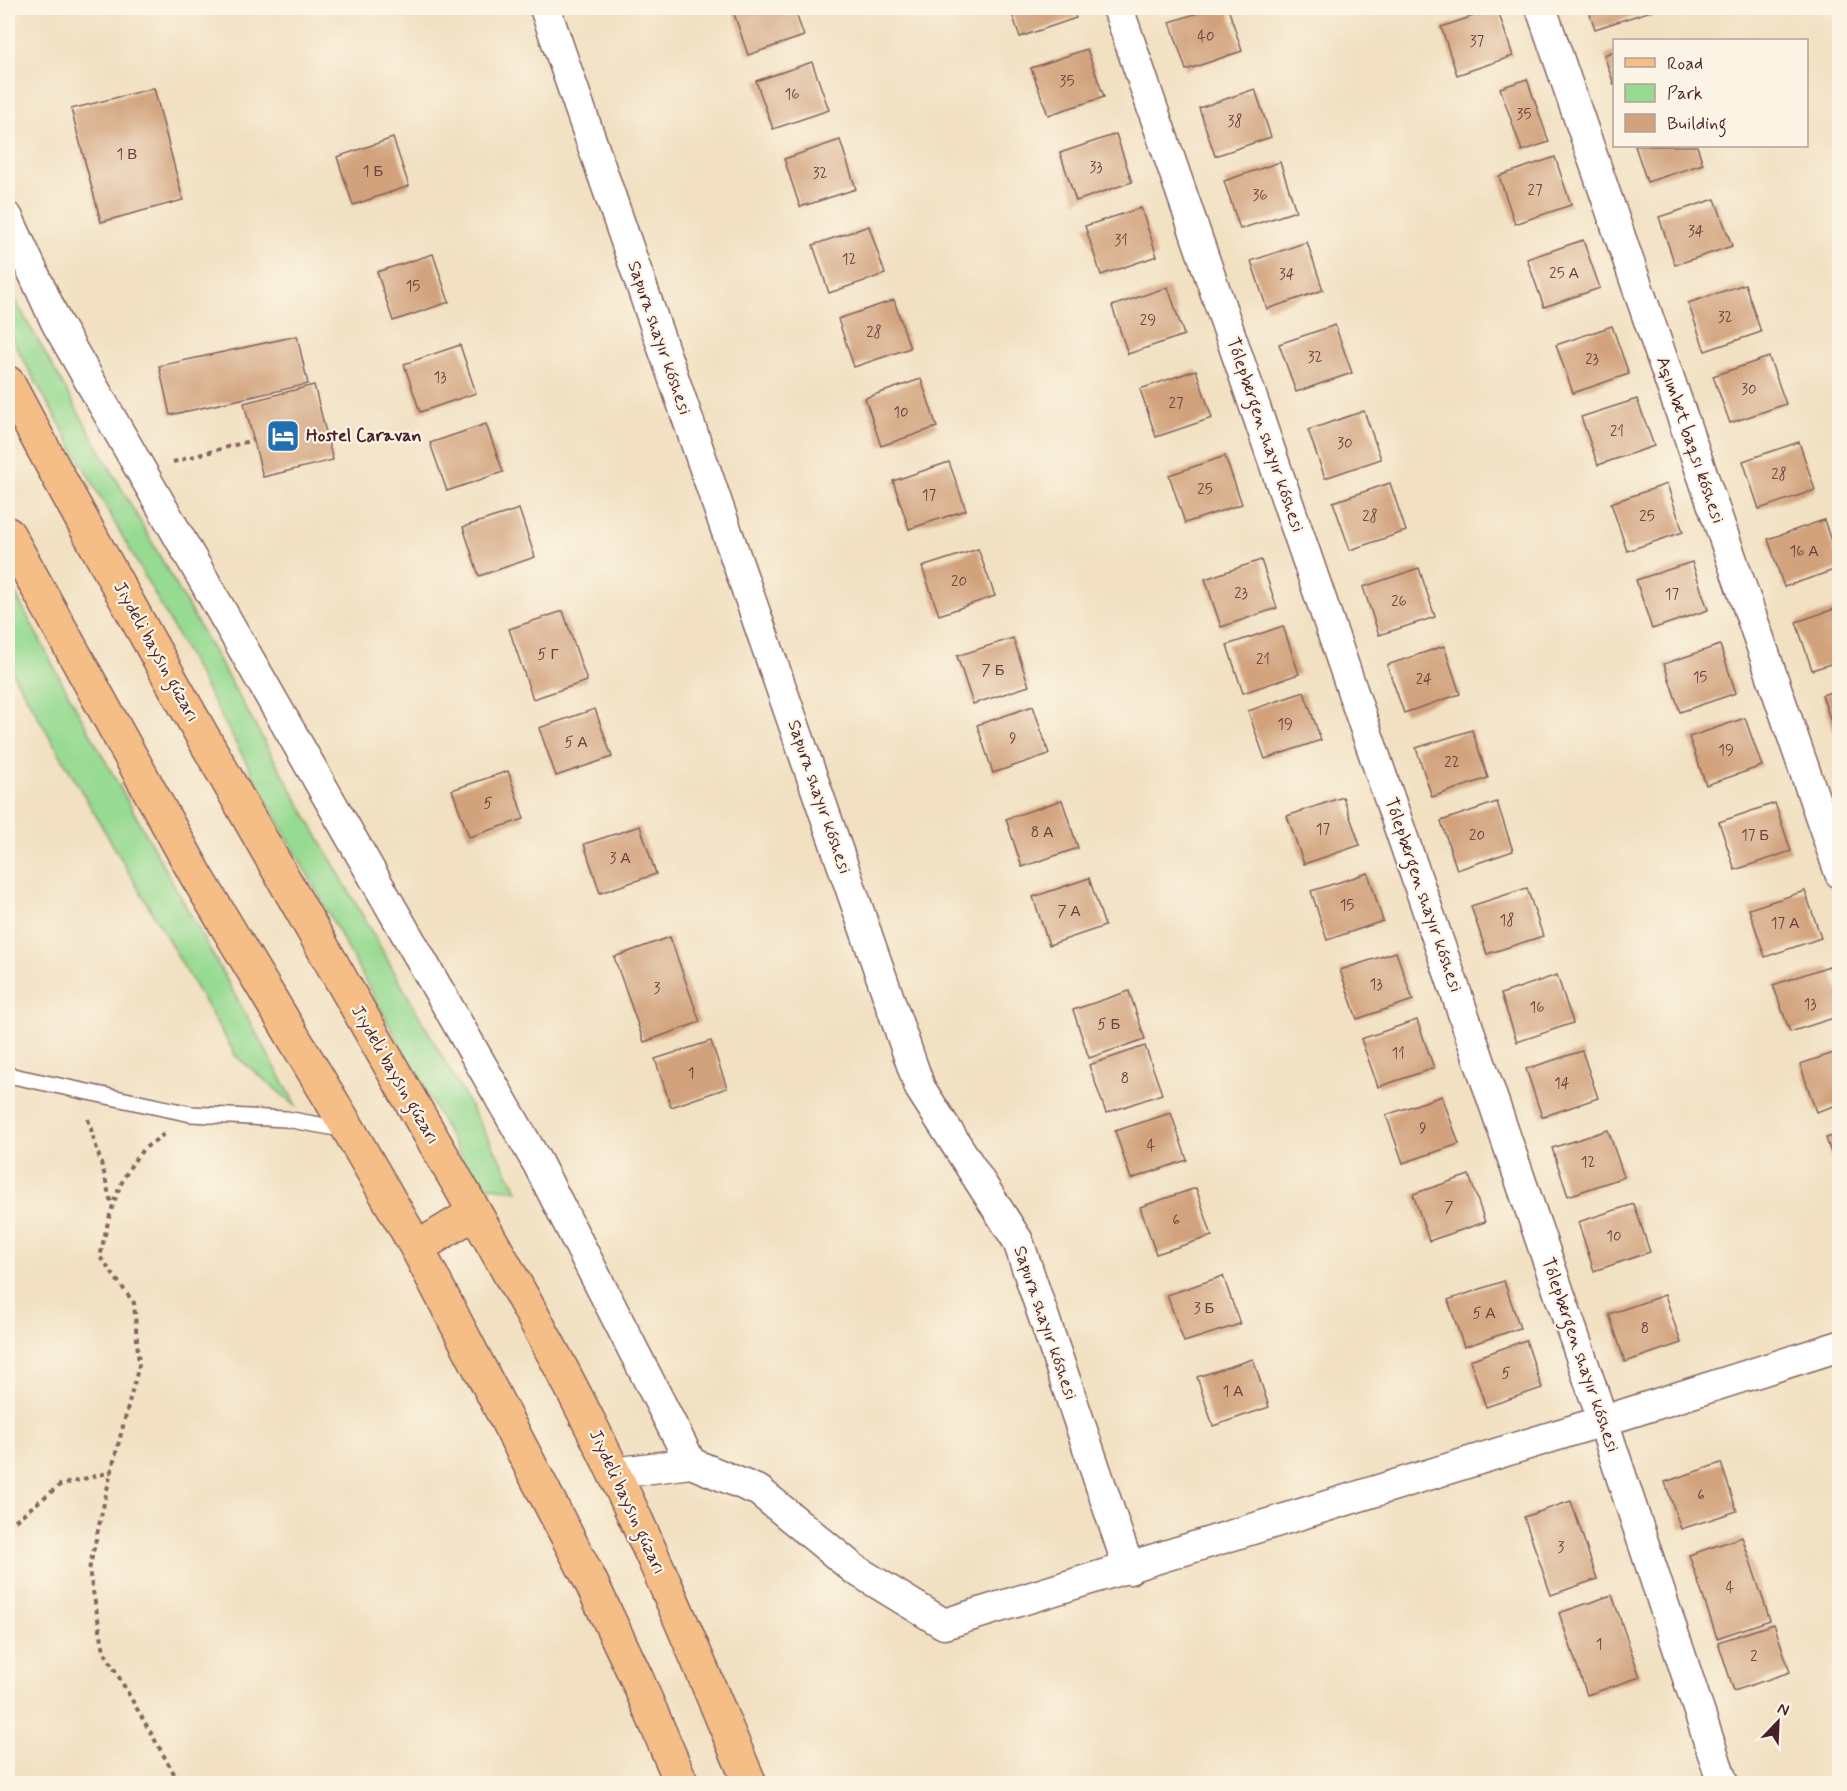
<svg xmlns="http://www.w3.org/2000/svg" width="1847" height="1791" viewBox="0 0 1847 1791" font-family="Mynerve,sans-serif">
  <rect width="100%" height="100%" fill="#fcf5e5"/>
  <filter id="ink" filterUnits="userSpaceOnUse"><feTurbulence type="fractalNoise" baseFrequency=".0167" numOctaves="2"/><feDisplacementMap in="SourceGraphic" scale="12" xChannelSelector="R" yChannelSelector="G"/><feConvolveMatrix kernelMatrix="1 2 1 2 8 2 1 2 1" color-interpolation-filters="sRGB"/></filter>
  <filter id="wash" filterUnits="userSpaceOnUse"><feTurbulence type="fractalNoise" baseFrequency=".008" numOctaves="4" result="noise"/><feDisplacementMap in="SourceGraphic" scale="24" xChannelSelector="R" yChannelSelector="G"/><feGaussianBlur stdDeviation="1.35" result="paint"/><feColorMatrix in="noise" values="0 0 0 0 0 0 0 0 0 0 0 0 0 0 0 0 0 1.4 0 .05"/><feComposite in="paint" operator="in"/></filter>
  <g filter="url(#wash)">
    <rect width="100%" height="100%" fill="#f1e0c1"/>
    <g fill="#97da92" stroke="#707c5e" stroke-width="1.5">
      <path d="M8,281L19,307L518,1191L476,1184L153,591L8,332Z"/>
      <path d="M8,580L70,697L297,1107L236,1056L8,665Z"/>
    </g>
    <g id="blocks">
      <g fill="#d1a27b">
        <path d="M732,8H794L804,36L748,55Z"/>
        <path d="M1010,8H1072L1076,18L1020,37Z"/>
        <path d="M1213,8H1228L1242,51L1186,70L1170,22Z"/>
        <path d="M1497,8L1513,56L1457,75L1441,27Z"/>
        <path d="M1588,8H1650L1651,11L1595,29Z"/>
        <path d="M1087,49L1104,97L1048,115L1031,68Z"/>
        <path d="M1614,51V85L1604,55Z"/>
        <path d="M812,62L829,110L773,129L756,81Z"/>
        <path d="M1527,79L1549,142L1522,151L1500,88Z"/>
        <path d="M154,88L183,200L101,222L71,109Z"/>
        <path d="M1255,89L1271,137L1215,156L1199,108Z"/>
        <path d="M1116,134L1132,182L1076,201L1060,153Z"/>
        <path d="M393,138L409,186L353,205L337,157Z"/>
        <path d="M840,140L856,189L800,207L784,159Z"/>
        <path d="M1635,146H1697L1703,164L1647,182Z"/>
        <path d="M1555,157L1571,205L1515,224L1499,176Z"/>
        <path d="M1280,162L1296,211L1240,229L1224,181Z"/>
        <path d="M1715,199L1732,246L1675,265L1659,217Z"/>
        <path d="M1141,208L1157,256L1101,275L1085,226Z"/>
        <path d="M869,226L885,274L829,293L813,245Z"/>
        <path d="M1583,240L1600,288L1544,307L1527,259Z"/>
        <path d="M1307,242L1323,290L1267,309L1251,261Z"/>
        <path d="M433,254L449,302L393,321L377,272Z"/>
        <path d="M1745,284L1761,332L1705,351L1688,303Z"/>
        <path d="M1168,287L1184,335L1128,354L1112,306Z"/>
        <path d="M894,300L910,348L854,367L838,319Z"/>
        <path d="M1335,325L1352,373L1296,392L1279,344Z"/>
        <path d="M1612,326L1629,374L1573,393L1556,345Z"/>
        <path d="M297,336L308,384L170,415L159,366Z"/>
        <path d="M460,345L476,393L420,412L404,364Z"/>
        <path d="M1769,357L1786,404L1730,423L1713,376Z"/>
        <path d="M1196,370L1212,418L1156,437L1140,389Z"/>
        <path d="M921,379L937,427L881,446L865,398Z"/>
        <path d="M314,385L333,460L263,477L244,403Z"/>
        <path d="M1637,399L1654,446L1598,465L1581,417Z"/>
        <path d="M1364,411L1381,459L1325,478L1308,430Z"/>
        <path d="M486,424L503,472L447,491L430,443Z"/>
        <path d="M1799,442L1815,490L1759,509L1743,461Z"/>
        <path d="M1225,456L1242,504L1185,523L1169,475Z"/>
        <path d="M949,462L966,510L909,529L893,481Z"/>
        <path d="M1390,483L1406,531L1350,550L1333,502Z"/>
        <path d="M1667,484L1683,532L1627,551L1611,503Z"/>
        <path d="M519,509L535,557L479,576L463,527Z"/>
        <path d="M1824,520L1840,568L1784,587L1768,539Z"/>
        <path d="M978,549L995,596L939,615L922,567Z"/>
        <path d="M1261,560L1277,608L1221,627L1205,579Z"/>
        <path d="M1692,562L1708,610L1652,629L1636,580Z"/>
        <path d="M1419,568L1435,617L1379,635L1363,587Z"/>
        <path d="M1840,607V661L1812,670L1796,622Z"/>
        <path d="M563,611L587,681L533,699L509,629Z"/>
        <path d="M1283,626L1299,674L1243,693L1227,645Z"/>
        <path d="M1013,638L1029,686L973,704L957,656Z"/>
        <path d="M1720,645L1736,693L1680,712L1664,664Z"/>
        <path d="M1444,646L1460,694L1404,713L1387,665Z"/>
        <path d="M1840,689V743H1838L1822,695Z"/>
        <path d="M1304,692L1321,740L1265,759L1248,711Z"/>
        <path d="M1033,706L1049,754L993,773L977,725Z"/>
        <path d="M595,709L612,757L556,776L539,728Z"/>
        <path d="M1745,718L1762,766L1706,785L1689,737Z"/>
        <path d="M1472,730L1488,778L1432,797L1416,748Z"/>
        <path d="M508,771L524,819L469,837L452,790Z"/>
        <path d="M1343,797L1360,845L1304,864L1287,816Z"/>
        <path d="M1062,800L1078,848L1022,867L1006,819Z"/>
        <path d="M1497,802L1513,851L1457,870L1441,821Z"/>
        <path d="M1775,803L1791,851L1735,870L1719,822Z"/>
        <path d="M640,826L656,874L600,893L584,844Z"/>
        <path d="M1368,873L1383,921L1327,940L1311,891Z"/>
        <path d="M1089,878L1105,926L1049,945L1033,897Z"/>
        <path d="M1527,888L1543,936L1487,954L1471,906Z"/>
        <path d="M1805,891L1821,938L1765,957L1749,909Z"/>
        <path d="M670,937L700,1022L644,1042L614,957Z"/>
        <path d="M1396,952L1413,1000L1357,1019L1340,970Z"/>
        <path d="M1829,966L1840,995V1016L1790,1032L1773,985Z"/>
        <path d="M1557,975L1573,1023L1517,1042L1501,994Z"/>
        <path d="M1129,991L1145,1039L1089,1058L1073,1010Z"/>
        <path d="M1417,1020L1434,1068L1378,1087L1361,1039Z"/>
        <path d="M711,1041L727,1088L671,1107L655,1059Z"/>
        <path d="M1145,1046L1162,1094L1106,1113L1089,1065Z"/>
        <path d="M1582,1051L1598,1098L1542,1117L1526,1069Z"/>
        <path d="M1840,1051V1104L1816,1112L1800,1064Z"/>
        <path d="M1442,1096L1459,1144L1403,1163L1386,1115Z"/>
        <path d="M1171,1113L1187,1160L1131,1179L1115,1131Z"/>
        <path d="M1608,1130L1624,1177L1568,1196L1552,1148Z"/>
        <path d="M1840,1134V1177H1839L1826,1138Z"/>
        <path d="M1469,1175L1485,1222L1429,1241L1413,1194Z"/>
        <path d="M1196,1188L1212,1236L1156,1254L1140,1207Z"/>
        <path d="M1634,1204L1650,1252L1594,1271L1578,1222Z"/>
        <path d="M1223,1276L1240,1324L1184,1342L1167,1295Z"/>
        <path d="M1504,1281L1520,1328L1464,1347L1448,1300Z"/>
        <path d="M1665,1295L1681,1343L1625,1362L1609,1314Z"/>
        <path d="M1526,1340L1542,1388L1486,1407L1470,1360Z"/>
        <path d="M1253,1359L1269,1407L1213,1426L1197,1377Z"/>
        <path d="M1721,1463L1737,1511L1681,1529L1665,1482Z"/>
        <path d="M1571,1501L1597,1579L1551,1595L1524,1517Z"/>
        <path d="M1742,1537L1770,1620L1717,1638L1689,1555Z"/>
        <path d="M1612,1595L1640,1677L1587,1695L1559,1613Z"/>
        <path d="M1774,1624L1790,1672L1734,1691L1718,1642Z"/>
      </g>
    </g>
  </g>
  <g filter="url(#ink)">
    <use href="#blocks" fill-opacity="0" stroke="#846360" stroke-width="1.5"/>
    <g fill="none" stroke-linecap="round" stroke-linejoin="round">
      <defs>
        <path id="service" d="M8,1075L191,1114L286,1119L347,1130"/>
        <g id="minor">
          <path d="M545,8L920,1088L1018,1241L1129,1569"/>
          <path d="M1118,8L1603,1421L1723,1784"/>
          <path d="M1541,8L1840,873"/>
          <path d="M8,218L56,322L538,1164L691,1463"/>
          <path d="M613,1473L691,1463L759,1491L854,1569L944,1624L1603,1421L1840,1346"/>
        </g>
        <g id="primary">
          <path d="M8,383C124,601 247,815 370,1030C446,1164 526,1296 595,1434C652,1548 700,1666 750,1784"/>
          <path d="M8,534L196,875L349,1130L417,1248L590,1580L636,1677L682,1784"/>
          <path d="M417,1248L474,1213"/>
        </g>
      </defs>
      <use href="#service" stroke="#846360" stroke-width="18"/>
      <use href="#minor" stroke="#846360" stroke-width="33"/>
      <use href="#primary" stroke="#846360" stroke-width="36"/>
      <g stroke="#846360" stroke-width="4" stroke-dasharray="4.5 4.5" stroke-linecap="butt">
        <path d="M173,462L253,440"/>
        <path d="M88,1119L104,1173L111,1204"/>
        <path d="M164,1134C157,1140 147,1145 141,1152C116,1182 108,1220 100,1257L134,1303L139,1365L111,1472L89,1570L104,1651L180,1784"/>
        <path d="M8,1526L60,1485L111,1472"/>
      </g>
      <use href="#service" stroke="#fff" stroke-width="15"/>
      <use href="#minor" stroke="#fff" stroke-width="30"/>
      <use href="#primary" stroke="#f6be87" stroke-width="33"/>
    </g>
  </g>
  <defs>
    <symbol id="hotel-square" viewBox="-11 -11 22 22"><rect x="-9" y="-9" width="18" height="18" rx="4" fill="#1f6fb2" stroke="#fcf5e5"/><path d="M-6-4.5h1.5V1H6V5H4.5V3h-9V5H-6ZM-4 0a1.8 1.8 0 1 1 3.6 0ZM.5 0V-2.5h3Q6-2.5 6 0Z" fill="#fff"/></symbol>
  </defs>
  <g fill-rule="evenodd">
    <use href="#hotel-square" x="264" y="417" width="38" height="38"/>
  </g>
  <g text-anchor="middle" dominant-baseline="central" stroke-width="4.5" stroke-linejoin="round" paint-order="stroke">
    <g font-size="15" fill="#6c403f">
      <text x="1206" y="37">40</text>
      <text x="1477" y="42">37</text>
      <text x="1067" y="82">35</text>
      <text x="792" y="95">16</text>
      <text x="1524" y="115">35</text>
      <text x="1235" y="122">38</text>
      <text x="127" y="155">1 В</text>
      <text x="1096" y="168">33</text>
      <text x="373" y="172">1 Б</text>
      <text x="820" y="174">32</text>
      <text x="1535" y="191">27</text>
      <text x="1260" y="196">36</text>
      <text x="1696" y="232">34</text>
      <text x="1121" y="241">31</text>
      <text x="849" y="260">12</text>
      <text x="1564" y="274">25 А</text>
      <text x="1287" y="275">34</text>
      <text x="413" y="287">15</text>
      <text x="1725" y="318">32</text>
      <text x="1148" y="321">29</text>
      <text x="874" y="333">28</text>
      <text x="1315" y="358">32</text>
      <text x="1592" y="360">23</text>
      <text x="440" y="378">13</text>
      <text x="1749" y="390">30</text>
      <text x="1176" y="404">27</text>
      <text x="901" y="413">10</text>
      <text x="1617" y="432">21</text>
      <text x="1345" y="444">30</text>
      <text x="1779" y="475">28</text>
      <text x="1205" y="490">25</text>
      <text x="929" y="496">17</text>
      <text x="1370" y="517">28</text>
      <text x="1647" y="517">25</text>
      <text x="1804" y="552">16 А</text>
      <text x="959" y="582">20</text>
      <text x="1241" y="594">23</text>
      <text x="1672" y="595">17</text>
      <text x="1399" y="602">26</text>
      <text x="548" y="655">5 Г</text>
      <text x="1263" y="660">21</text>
      <text x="993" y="671">7 Б</text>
      <text x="1700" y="678">15</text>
      <text x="1424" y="680">24</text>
      <text x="1285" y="725">19</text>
      <text x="1013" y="739">9</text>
      <text x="576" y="743">5 А</text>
      <text x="1726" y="751">19</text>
      <text x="1452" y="763">22</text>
      <text x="488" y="804">5</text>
      <text x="1323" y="830">17</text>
      <text x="1042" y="833">8 А</text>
      <text x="1477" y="836">20</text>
      <text x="1755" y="836">17 Б</text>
      <text x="620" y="859">3 А</text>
      <text x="1347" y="906">15</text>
      <text x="1069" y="912">7 А</text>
      <text x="1507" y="921">18</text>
      <text x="1785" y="924">17 А</text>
      <text x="1376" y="985">13</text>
      <text x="657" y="989">3</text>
      <text x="1810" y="1005">13</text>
      <text x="1537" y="1008">16</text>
      <text x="1109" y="1025">5 Б</text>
      <text x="1398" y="1054">11</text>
      <text x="691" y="1074">1</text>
      <text x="1125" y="1079">8</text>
      <text x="1562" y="1084">14</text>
      <text x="1423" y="1129">9</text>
      <text x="1151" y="1146">4</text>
      <text x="1588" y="1163">12</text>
      <text x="1449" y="1208">7</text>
      <text x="1176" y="1221">6</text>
      <text x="1614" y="1237">10</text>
      <text x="1204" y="1309">3 Б</text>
      <text x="1484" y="1314">5 А</text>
      <text x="1645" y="1329">8</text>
      <text x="1506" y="1374">5</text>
      <text x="1233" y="1392">1 А</text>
      <text x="1701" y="1496">6</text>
      <text x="1561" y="1548">3</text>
      <text x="1730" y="1588">4</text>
      <text x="1599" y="1645">1</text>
      <text x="1754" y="1657">2</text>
    </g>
    <g font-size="18" fill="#4a1f2b" stroke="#fcf5e5">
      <text transform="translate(659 338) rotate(71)">Sapura shayır kóshesi</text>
      <text transform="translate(1265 435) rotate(71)">Tólepbergen shayır kóshesi</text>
      <text transform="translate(1690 440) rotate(71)">Aqımbet baqsı kóshesi</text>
      <text transform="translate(156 652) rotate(61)">Jiydeli baysın gúzarı</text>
      <text transform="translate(819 797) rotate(71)">Sapura shayır kóshesi</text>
      <text transform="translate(1423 895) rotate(71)">Tólepbergen shayır kóshesi</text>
      <text transform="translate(395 1075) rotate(60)">Jiydeli baysın gúzarı</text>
      <text transform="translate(1045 1323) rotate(71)">Sapura shayır kóshesi</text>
      <text transform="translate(1580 1355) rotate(71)">Tólepbergen shayır kóshesi</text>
      <text transform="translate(627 1502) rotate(65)">Jiydeli baysın gúzarı</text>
    </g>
    <g font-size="18" font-weight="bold" fill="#4a1f2b" stroke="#fcf5e5" text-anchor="start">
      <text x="306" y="436">Hostel Caravan</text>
    </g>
  </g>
  <rect width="1847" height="1791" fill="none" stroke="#fcf5e5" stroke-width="30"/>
  <rect x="1613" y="39" width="195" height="108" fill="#fcf5e5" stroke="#b59f9b" stroke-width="1.5"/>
  <rect x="1625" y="58" width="30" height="9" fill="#f6be87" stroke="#b59f9b" stroke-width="1.5"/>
  <text x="1667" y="69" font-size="18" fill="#4a1f2b">Road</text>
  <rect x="1625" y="84" width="30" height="18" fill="#97da92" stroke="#b59f9b" stroke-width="1.5"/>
  <text x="1667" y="99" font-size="18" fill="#4a1f2b">Park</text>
  <rect x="1625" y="114" width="30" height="18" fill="#d1a27b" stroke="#b59f9b" stroke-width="1.5"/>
  <text x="1667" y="129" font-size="18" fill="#4a1f2b">Building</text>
  <g transform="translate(1778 1722) rotate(23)" stroke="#fcf5e5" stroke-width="4.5" paint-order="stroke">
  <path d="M0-4.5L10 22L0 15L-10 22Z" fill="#4a1f2b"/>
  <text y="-9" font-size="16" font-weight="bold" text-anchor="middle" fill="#4a1f2b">N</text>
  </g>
</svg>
